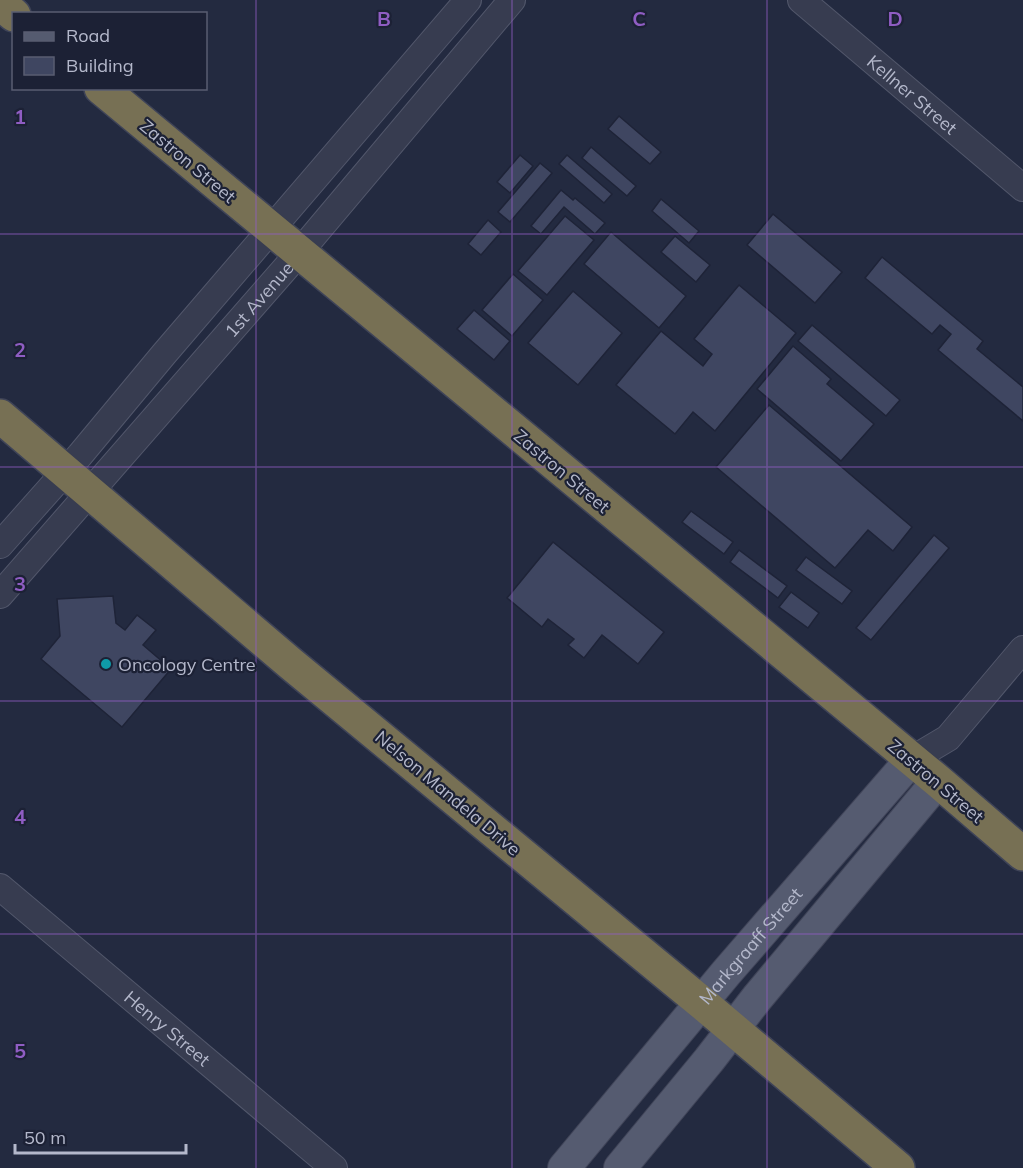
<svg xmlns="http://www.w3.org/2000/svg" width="1023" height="1168" viewBox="0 0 1023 1168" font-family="Mulish,sans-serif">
  <rect width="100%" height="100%" fill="#232a40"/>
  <g fill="#3f4661" stroke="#1e2337" stroke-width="1.5">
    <path d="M619,116L661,152L650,164L608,129Z"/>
    <path d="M591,147L636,186L627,196L582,158Z"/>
    <path d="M520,155L533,166L510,193L497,182Z"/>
    <path d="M567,155L612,194L604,203L559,164Z"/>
    <path d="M540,163L552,173L510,222L498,212Z"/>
    <path d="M561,190L573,200L575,198L605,223L595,234L564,207L541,234L531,226Z"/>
    <path d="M661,199L699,231L689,243L652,211Z"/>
    <path d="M773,214L842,272L815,303L747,245Z"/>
    <path d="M565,216L594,240L547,295L518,271Z"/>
    <path d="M488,220L501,232L481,255L468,244Z"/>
    <path d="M611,232L686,296L659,328L584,264Z"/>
    <path d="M675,236L710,265L696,282L661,252Z"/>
    <path d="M882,257L983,341L977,349L1023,387V421L938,350L951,334L940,325L932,334L865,278Z"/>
    <path d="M513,274L543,300L512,336L482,310Z"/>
    <path d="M739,285L796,333L715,431L693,412L675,434L616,385L661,331L703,366L712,354L694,339Z"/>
    <path d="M573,291L622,333L578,385L528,343Z"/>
    <path d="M474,310L510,341L494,360L457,329Z"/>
    <path d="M812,325L900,400L886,416L798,341Z"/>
    <path d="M793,346L831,379L827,384L874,424L841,461L757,389Z"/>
    <path d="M769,405L912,527L893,551L868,530L835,568L716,467Z"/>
    <path d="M691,511L733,542L724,554L682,522Z"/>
    <path d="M934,535L949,548L871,640L856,628Z"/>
    <path d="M553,542L664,632L638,664L602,635L584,658L568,645L574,639L548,619L542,627L507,598Z"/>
    <path d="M739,550L787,586L778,598L730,562Z"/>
    <path d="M806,557L852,591L842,604L796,570Z"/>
    <path d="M791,592L819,613L808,628L779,607Z"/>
    <path d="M113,596L116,623L125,630L137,615L156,630L143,645L171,669L122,727L41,659L60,636L57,599Z"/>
  </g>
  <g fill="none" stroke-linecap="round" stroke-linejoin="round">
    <defs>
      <g id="minor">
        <path id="s1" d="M801,0L1023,188"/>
        <path d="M0,545L80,455L164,354L468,0"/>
        <path id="s2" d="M0,595L298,254L512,0"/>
        <path d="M911,760L948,738L1023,649"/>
        <path id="s3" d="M0,887L334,1168"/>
      </g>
      <g id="major">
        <path id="s4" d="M564,1168L726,973L911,760"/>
        <path d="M620,1168L709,1060L757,998L938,781"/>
      </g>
      <g id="highway">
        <path d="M0,3L14,15"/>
        <path d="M101,88L938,781L1023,854"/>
        <path d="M0,416L290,663L702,1003L898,1168"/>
      </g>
    </defs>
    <use href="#minor" stroke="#52576b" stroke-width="28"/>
    <use href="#major" stroke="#414559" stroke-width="34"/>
    <use href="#highway" stroke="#3f4458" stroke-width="36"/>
    <use href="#minor" stroke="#373c50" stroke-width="26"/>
    <use href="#major" stroke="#555b70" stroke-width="32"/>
    <use href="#highway" stroke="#777054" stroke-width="33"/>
  </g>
  <path fill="none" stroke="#8f5dc3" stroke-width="1.5" stroke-opacity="0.55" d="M256,0V1168M512,0V1168M767,0V1168M0,234H1023M0,467H1023M0,701H1023M0,934H1023"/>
  <circle fill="#0f9aa8" stroke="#1c2135" stroke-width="2" cx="106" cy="664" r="6"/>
  <g text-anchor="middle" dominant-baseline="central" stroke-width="4.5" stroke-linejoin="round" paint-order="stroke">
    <g font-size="18" fill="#b4b8cb" stroke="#1c2135">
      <text stroke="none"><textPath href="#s1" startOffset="146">Kellner Street</textPath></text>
      <text transform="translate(188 161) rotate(40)">Zastron Street</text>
      <text stroke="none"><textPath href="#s2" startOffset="393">1st Avenue</textPath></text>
      <text transform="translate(562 471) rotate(40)">Zastron Street</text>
      <text transform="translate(936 781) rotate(40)">Zastron Street</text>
      <text transform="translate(448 793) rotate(40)">Nelson Mandela Drive</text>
      <text stroke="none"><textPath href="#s4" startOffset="290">Markgraaff Street</textPath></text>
      <text stroke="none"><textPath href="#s3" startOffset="219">Henry Street</textPath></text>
    </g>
    <g font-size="18" fill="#b4b8cb" stroke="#1c2135" text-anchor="start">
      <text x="118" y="664">Oncology Centre</text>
    </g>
  </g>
  <g font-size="20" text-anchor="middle" font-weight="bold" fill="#8f5dc3" stroke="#1c2135" stroke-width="4.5" stroke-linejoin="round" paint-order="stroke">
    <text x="384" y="26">B</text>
    <text x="639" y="26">C</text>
    <text x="895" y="26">D</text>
    <text x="20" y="124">1</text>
    <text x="20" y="357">2</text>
    <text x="20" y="591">3</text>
    <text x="20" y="824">4</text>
    <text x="20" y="1058">5</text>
  </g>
  <rect x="12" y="12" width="195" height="78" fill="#1c2135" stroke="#595d71" stroke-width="1.5"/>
  <rect x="24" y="32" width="30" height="9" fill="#555b70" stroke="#595d71" stroke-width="1.5"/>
  <text x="66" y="42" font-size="18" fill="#b4b8cb">Road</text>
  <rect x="24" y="57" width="30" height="18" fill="#3f4661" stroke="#595d71" stroke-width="1.5"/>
  <text x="66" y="72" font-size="18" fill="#b4b8cb">Building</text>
  <path d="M15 1144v9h171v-9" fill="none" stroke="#b4b8cb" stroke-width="3"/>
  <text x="24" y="1144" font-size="18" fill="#b4b8cb" stroke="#1c2135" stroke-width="4.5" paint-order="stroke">50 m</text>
</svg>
